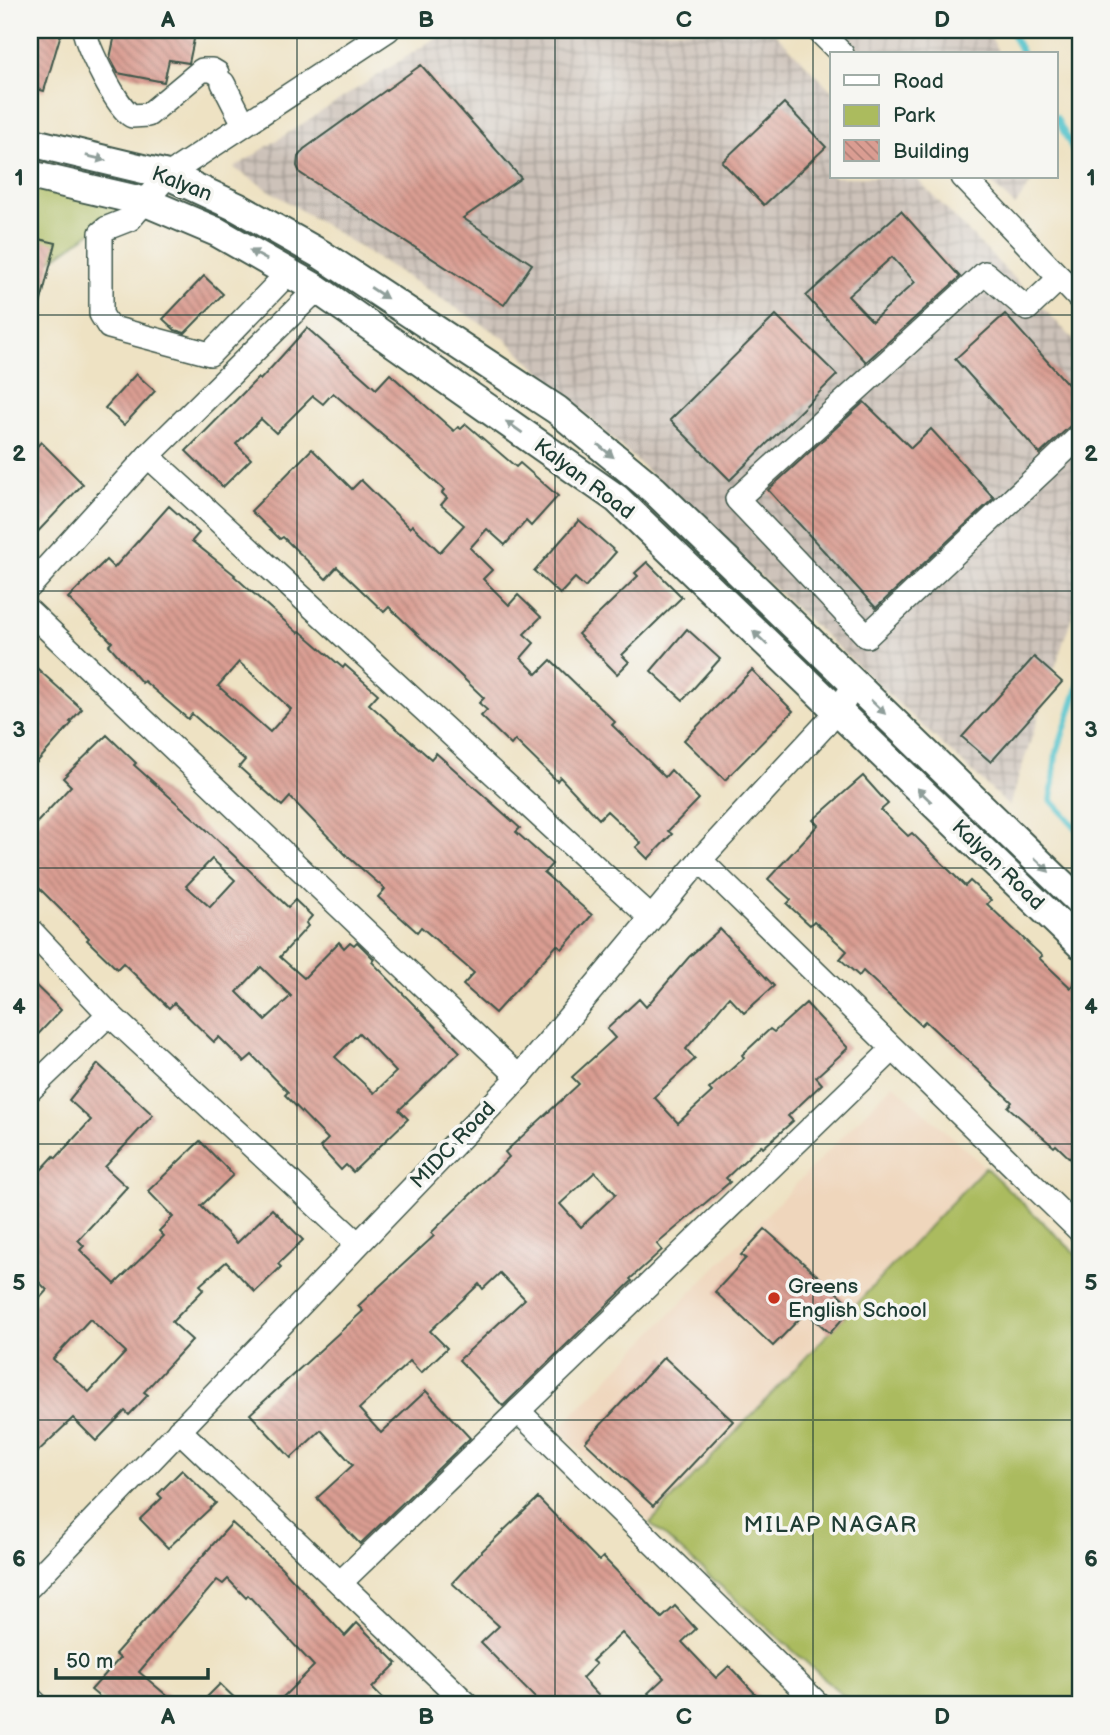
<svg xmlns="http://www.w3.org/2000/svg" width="1110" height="1735" viewBox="0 0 1110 1735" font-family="'Balsamiq Sans',sans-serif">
  <defs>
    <pattern id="industrial-grid" width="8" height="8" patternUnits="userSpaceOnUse" patternTransform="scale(1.75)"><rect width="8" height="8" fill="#cdc2b9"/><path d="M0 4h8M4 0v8" fill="none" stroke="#a69f97"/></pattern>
    <pattern id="building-back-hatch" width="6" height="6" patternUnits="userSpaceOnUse" patternTransform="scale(1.75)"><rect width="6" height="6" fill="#da9d92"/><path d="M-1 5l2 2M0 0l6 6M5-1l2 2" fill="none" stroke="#b08178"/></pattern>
  </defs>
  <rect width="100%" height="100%" fill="#f6f6f2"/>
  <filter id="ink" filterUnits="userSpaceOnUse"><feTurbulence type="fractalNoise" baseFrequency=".0143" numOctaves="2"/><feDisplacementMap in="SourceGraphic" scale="14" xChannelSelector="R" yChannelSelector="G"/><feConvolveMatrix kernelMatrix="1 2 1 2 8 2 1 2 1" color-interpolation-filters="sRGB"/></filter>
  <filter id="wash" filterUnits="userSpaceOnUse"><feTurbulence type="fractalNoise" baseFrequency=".00686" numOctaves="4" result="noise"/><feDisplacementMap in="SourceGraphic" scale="28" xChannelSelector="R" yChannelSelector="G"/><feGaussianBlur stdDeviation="1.57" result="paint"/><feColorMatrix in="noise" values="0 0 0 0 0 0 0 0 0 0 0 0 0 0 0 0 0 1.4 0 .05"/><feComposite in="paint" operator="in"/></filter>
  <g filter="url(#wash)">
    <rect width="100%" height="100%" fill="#eee2c3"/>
    <path fill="#efd6bc" d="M893,1084L985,1167L650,1523L559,1429Z"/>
    <g fill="url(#industrial-grid)">
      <path d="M448,30H772L832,91V177H915L1080,346V592L1009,806L504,338L234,168Z"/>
      <path d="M838,30H988L999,54H863Z"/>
      <path d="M985,177H1035L1015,206Z"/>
    </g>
    <g fill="#abbb5e" stroke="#657c49" stroke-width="2">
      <path d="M30,185L127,207L30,275Z"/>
      <path d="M985,1167L1080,1258V1705H854L650,1523Z"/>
    </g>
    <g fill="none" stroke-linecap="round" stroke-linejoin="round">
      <g stroke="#56c4cc" stroke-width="6">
        <path d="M1010,30L1023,54"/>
        <path d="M1056,117L1080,163"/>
        <path d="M1080,682L1056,755L1051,800L1080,832"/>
      </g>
    </g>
    <g id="blocks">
      <g fill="url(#building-back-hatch)" fill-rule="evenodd">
        <path d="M30,30H62L44,91L30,87Z"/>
        <path d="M116,30H196L189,63L169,60L164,82L118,73L110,58Z"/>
        <path d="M421,65L521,178L463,218L532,264L504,305L300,173L297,166L298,157L304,149Z"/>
        <path d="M784,103L826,147L764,205L722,162Z"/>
        <path d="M901,211L960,277L866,362L806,296ZM892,257L915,282L872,321L848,296Z"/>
        <path d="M30,237L56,243L35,324L30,323Z"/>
        <path d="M204,276L223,294L185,333L175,330L163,319Z"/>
        <path d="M1005,314L1080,398V422L1070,426L1040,454L955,359Z"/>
        <path d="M776,315L837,375L730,480L670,420Z"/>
        <path d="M307,328L376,389L390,374L454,431L458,427L461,429L466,424L516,467L520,463L558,496L531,526L526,521L505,545L487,529L470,548L492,570L483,579L509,605L518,595L541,617L524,634L534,643L521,658L537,674L551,660L615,722L612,725L665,777L671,770L699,799L668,831L672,834L648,859L636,847L641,843L607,811L599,819L560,777L557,781L515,740L511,745L481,716L487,710L479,703L484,698L389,607L384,612L337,567L326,579L283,537L280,539L251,511L312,449L352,489L361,480L410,528L412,525L440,552L464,525L441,505L447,498L442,493L444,490L409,458L333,393L323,404L313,396L276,433L261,419L236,444L251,459L223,487L186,451L258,378L260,380Z"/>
        <path d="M136,374L155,391L124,425L105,408Z"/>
        <path d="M864,402L911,448L931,429L994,498L876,608L768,490Z"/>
        <path d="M41,442L83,484L30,540V454Z"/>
        <path d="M169,506L199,533L192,541L235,575L234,576L298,633L300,631L343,668L345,665L378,694L369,704L431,759L436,753L520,828L516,832L552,864L544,873L592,915L562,949L557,945L495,1013L463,985L474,973L421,927L417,932L378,897L385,889L347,856L290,797L282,806L239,767L245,760L192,714L188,719L144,681L142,683L109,645L112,642L68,598L106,560L114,568ZM239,662L291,709L270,732L218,686Z"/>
        <path d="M579,520L616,552L585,587L575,578L560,594L534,571Z"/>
        <path d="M647,562L682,597L622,655L629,662L617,674L578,634L638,576L635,573Z"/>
        <path d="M687,629L720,659L683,700L651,671Z"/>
        <path d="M1034,657L1062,682L991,762L962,737Z"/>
        <path d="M30,662L82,709L70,722L72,723L30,770Z"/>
        <path d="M752,670L793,711L725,780L684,740Z"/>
        <path d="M107,735L136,763L134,765L208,831L288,907L295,900L312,916L306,923L308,926L280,957L304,978L339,942L344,948L350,942L354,945L357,942L374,959L372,962L460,1052L399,1110L408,1119L353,1172L346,1165L341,1170L320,1147L328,1139L285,1095L288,1092L252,1055L244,1062L219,1037L214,1042L174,1003L169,1008L123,963L117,969L87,940L89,938L30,879V830L71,786L63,778ZM212,859L235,880L210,907L186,886ZM261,967L291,996L265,1020L237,992ZM359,1033L396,1072L374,1093L335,1057Z"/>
        <path d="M863,776L888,804L881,810L908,836L912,833L965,886L970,881L991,900L987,904L1042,956L1039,958L1071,988L1080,978V1168L1056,1145L1054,1147L1008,1107L1012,1102L925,1021L921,1025L863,971L859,976L840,959L847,951L814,921L810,925L787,904L791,900L768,879L818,825L813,820Z"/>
        <path d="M720,929L774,986L744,1013L729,997L686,1049L695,1059L654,1097L678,1123L712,1092L709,1089L744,1058L742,1055L770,1029L774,1032L806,1003L848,1048L816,1077L822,1084L788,1116L793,1121L763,1148L761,1145L726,1178L730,1182L657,1244L662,1250L630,1279L632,1281L503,1406L459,1360L525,1299L500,1273L483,1289L479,1284L430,1331L447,1348L421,1373L410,1361L359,1409L381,1433L426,1391L470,1438L360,1544L317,1498L353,1465L321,1430L291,1458L250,1414L363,1311L358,1306L434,1236L431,1233L509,1157L505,1152L579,1084L572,1077L615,1038L607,1029L639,999L646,1007L689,957ZM595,1172L616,1194L581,1227L560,1204Z"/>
        <path d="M30,980L61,1010L30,1043Z"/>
        <path d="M98,1064L153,1115L105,1167L127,1187L78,1240L84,1246L80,1250L115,1284L164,1236L159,1231L173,1217L148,1191L200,1141L233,1175L201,1206L237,1243L272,1209L303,1240L278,1264L281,1267L255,1292L226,1262L200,1285L204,1289L172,1322L192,1340L144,1392L148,1395L129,1415L125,1411L96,1441L73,1418L30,1459V1309L47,1290L30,1273V1182L54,1156L56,1158L91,1120L69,1100ZM90,1319L126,1352L89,1392L53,1359Z"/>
        <path d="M765,1229L853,1307L830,1333L806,1312L773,1346L715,1292L746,1258L741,1255Z"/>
        <path d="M664,1357L733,1421L653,1506L585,1442Z"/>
        <path d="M182,1470L216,1503L168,1548L140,1519L162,1498L158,1494Z"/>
        <path d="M538,1498L599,1561L603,1557L662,1618L675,1606L696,1629L682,1642L716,1678L729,1666L766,1705H659L648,1693L664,1678L622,1633L592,1661L596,1664L582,1678L607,1705H542L481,1643L499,1626L452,1583L481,1552Z"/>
        <path d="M232,1523L281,1567L345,1636L357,1623L397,1663L372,1688L389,1705H291L283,1697L314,1666L248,1595L246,1598L228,1579L223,1584L217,1580L139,1672L178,1705H109L91,1690L120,1658L115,1654Z"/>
        <path d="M220,1684L242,1705H199Z"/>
      </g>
    </g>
  </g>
  <g filter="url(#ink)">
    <use href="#blocks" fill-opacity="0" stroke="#3e5649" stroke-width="2"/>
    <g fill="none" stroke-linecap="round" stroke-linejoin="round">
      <defs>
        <g id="minor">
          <path d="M84,30C88,48 116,107 132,116L148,115L202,70H212L217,73"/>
          <path d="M818,30L842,54"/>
          <path d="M223,83L244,124"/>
          <path d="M963,177L1080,299"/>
          <path d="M289,272L210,354L109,327L101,314V233L107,228L130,219L168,175L388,30"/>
          <path d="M1060,278L1027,309L985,273L737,499L867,636L1080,436"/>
          <path d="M148,456L650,917"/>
          <path d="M30,586L148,456L317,289"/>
          <path d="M30,612L519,1077"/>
          <path d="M700,860L1080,1231"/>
          <path d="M30,930L109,1014L358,1244"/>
          <path d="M30,1090L109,1014"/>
          <path d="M518,1411L819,1705"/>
          <path d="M179,1430L468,1705"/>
          <path d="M340,1583L893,1049"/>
          <path d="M30,1586L519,1077L700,860L837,712L855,684"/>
          <path d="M30,1698L37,1705"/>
        </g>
        <g id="major">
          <path d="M30,142L168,175L237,207L322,255L557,410L654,490L1080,902"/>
          <path d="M30,175L146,202L217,232L317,289L617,499L1080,944"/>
        </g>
      </defs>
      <use href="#minor" stroke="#3e5649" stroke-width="26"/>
      <use href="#major" stroke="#3e5649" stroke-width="32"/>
      <use href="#minor" stroke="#fff" stroke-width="23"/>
      <use href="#major" stroke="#fff" stroke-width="28"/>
    </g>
    <defs><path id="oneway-solid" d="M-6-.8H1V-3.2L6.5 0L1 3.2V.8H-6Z" transform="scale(1.75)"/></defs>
    <g fill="#8f9e9a">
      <use href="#oneway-solid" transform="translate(96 158) rotate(13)"/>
      <use href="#oneway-solid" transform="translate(258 255) rotate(-151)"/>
      <use href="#oneway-solid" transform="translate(379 293) rotate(33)"/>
      <use href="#oneway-solid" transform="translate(514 427) rotate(-145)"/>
      <use href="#oneway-solid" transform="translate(606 451) rotate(39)"/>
      <use href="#oneway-solid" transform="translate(760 638) rotate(-136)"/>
      <use href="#oneway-solid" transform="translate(878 707) rotate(44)"/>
      <use href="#oneway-solid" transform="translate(924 795) rotate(-136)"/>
      <use href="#oneway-solid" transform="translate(1042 865) rotate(44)"/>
    </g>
  </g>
  <path fill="none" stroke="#1f3d34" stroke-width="2" stroke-opacity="0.55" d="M297,30V1705M555,30V1705M813,30V1705M30,315H1080M30,591H1080M30,868H1080M30,1144H1080M30,1420H1080"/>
  <circle fill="#c8321e" stroke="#f6f6f2" stroke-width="2.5" cx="774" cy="1298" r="7"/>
  <g text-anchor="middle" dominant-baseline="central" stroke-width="7" stroke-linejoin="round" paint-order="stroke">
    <g font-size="21" fill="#1f3d34" stroke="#f6f6f2">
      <text transform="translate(182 184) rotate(21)">Kalyan</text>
      <text transform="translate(584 479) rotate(37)">Kalyan Road</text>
      <text transform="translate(998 865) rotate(44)">Kalyan Road</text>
      <text transform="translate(453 1145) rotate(-46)">MIDC Road</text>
    </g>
    <g font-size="21" fill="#1f3d34" stroke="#f6f6f2" text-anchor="start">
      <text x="788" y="1286">Greens<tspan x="788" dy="24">English School</tspan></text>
    </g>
    <g font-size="23" letter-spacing="2" fill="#1f3d34" stroke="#f6f6f2">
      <text x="831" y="1525">MILAP NAGAR</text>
    </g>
  </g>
  <rect width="1110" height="1735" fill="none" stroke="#f6f6f2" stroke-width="77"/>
  <rect x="830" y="52" width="228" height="126" fill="#f6f6f2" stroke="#a0aca6" stroke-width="2"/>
  <rect x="844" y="75" width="35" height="10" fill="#ffffff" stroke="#a0aca6" stroke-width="2"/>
  <text x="893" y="88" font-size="21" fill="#1f3d34">Road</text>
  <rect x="844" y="105" width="35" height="21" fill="#abbb5e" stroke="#a0aca6" stroke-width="2"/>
  <text x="893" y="122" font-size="21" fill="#1f3d34">Park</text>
  <rect x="844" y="140" width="35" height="21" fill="url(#building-back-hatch)" stroke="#a0aca6" stroke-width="2"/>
  <text x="893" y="158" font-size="21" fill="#1f3d34">Building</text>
  <path d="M56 1668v10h152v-10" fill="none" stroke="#1f3d34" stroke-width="3.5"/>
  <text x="66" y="1668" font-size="21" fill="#1f3d34" stroke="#f6f6f2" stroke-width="5" paint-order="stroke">50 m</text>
  <rect x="38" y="38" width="1034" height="1658" fill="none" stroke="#1f3d34" stroke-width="2.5"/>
  <g font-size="23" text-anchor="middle" font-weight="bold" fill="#1f3d34">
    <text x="168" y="27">A</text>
    <text x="426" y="27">B</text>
    <text x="684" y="27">C</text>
    <text x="942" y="27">D</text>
    <text x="19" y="185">1</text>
    <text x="1091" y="185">1</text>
    <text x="19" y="461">2</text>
    <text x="1091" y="461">2</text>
    <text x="19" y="737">3</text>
    <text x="1091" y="737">3</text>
    <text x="19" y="1014">4</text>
    <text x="1091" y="1014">4</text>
    <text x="19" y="1290">5</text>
    <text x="1091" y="1290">5</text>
    <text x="19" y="1566">6</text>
    <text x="1091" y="1566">6</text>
    <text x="168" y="1724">A</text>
    <text x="426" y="1724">B</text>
    <text x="684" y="1724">C</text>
    <text x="942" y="1724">D</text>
  </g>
</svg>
